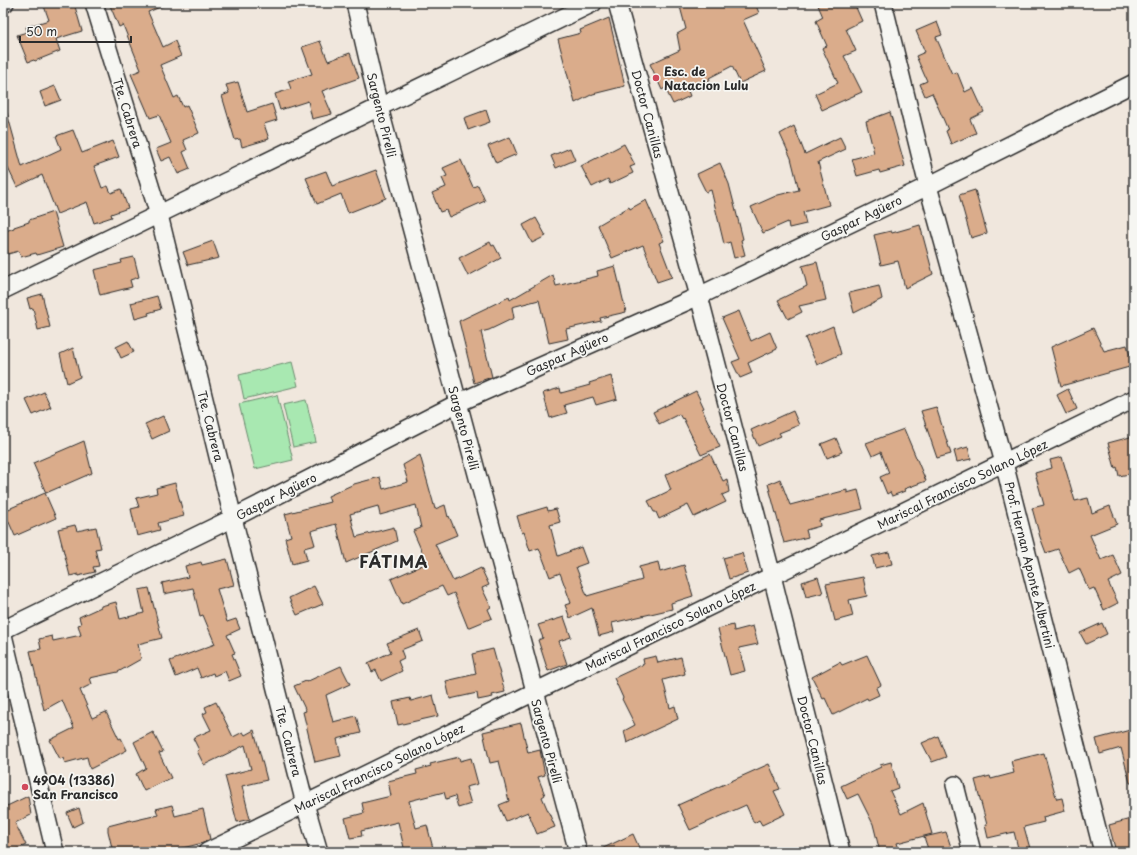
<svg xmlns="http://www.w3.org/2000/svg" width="1137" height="855" viewBox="0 0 1137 855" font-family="'Playpen Sans',sans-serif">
  <rect width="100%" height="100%" fill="#f0e7dd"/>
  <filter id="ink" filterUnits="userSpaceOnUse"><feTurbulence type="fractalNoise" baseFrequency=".025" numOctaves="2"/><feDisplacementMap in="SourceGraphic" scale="8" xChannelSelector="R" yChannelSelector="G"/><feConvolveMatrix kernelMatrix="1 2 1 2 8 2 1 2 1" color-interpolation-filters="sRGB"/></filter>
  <g filter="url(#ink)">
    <g fill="#a8e8b1" stroke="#6a8a6e">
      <path d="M292,362L298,386L244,399L239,375Z"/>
      <path d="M277,395L293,460L255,469L239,404Z"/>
      <path d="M306,400L316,442L293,447L283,405Z"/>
    </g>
    <g fill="#daac8b" stroke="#2b2b2b">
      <path d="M53,3H74L82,31L56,39L60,51L35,61L34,60L28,62L17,35L27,32L26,27L49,20L44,6Z"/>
      <path d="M109,3H170L148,12L163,47L175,41L181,56L160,65L174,98L178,96L183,107L187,105L199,133L183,140L187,150L183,152L190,169L178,174L170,157L161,161L156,149L171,143L159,115L150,118L131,74L141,70L123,25L119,27Z"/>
      <path d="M679,3H755L759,13L743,20L766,71L740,83L732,66L709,78L710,80L688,91L690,96L673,104L665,88L662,90L650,64L680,50L677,34L686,29Z"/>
      <path d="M817,3H854L862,21L846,29L856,51L844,56L862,92L822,110L815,94L838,83L822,48L827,46L816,21L823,17Z"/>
      <path d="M609,18L625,86L593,94L575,103L558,39L581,33L580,30Z"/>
      <path d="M937,22L942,35L936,37L952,74L957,72L965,92L973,88L984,112L970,119L976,133L951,144L946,131L948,130L932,93L925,96L920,84L927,81L916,56L925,52L916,31Z"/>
      <path d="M320,41L328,61L350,53L359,78L322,91L332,114L312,119L308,101L280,110L275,94L291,89L288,81L312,74L302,47Z"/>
      <path d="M238,82L247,112L272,104L277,120L264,124L269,139L242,147L240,139L235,140L222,96L229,93L226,85Z"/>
      <path d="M55,86L61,100L45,106L40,92Z"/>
      <path d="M486,110L490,122L468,130L464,118Z"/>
      <path d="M890,112L905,166L880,173L879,170L857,176L852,159L874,153L866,121Z"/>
      <path d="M7,113L22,167L61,149L56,136L73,130L82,153L113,141L119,157L94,166L102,188L108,186L111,193L121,189L128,208L111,214L112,217L94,223L87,202L57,214L42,175L17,187L6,164L3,165V114Z"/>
      <path d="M794,126L805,154L840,137L846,149L818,162L829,205L803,212L806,224L789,228L788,222L763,233L751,207L778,195L799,190L791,158L780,134Z"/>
      <path d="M510,137L517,154L496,163L488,146Z"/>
      <path d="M624,144L635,165L630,167L633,173L610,184L608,179L592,187L581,166Z"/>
      <path d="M570,148L575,160L556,168L551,156Z"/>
      <path d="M461,160L473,187L478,185L485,201L449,217L446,210L440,212L432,193L446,187L442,178L447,176L443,168Z"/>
      <path d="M720,163L729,184L743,239L741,240L745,255L734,258L730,242L724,244L711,190L706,192L697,174Z"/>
      <path d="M376,170L386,198L348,213L341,194L317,204L306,178L326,171L332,186Z"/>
      <path d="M975,190L987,233L971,238L959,195Z"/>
      <path d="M646,200L664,241L659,243L672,277L657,282L643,245L612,258L598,225L629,207L630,209Z"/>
      <path d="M53,212L63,247L37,255L36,253L21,257L19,251L8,254L3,239V232L14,228V227L29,222V220Z"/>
      <path d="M536,218L546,236L532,243L523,225Z"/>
      <path d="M920,225L933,274L905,288L898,261L881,265L874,235L891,231L892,233Z"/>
      <path d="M213,241L219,258L188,265L183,252Z"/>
      <path d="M490,242L492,246L494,245L501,258L468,276L459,258Z"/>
      <path d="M134,257L139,277L130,280L132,287L100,295L94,270L122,263L121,260Z"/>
      <path d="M817,262L826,300L799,306L802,312L788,319L778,300L807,286L802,266Z"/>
      <path d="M615,266L626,312L600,318L601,321L566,329L568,339L549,343L539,300L512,307L514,318L489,330L481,332L492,377L474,383L459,321L509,297L510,300L553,275L556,286L598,276L597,271Z"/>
      <path d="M879,286L882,299L854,313L849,293Z"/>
      <path d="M42,294L50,327L38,330L33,308L30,309L27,298Z"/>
      <path d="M157,296L161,309L148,313L149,315L135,319L131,303Z"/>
      <path d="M739,311L751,341L770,332L777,349L748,363L752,373L740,378L732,362L740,359L722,318Z"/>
      <path d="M833,326L841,354L817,365L805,338Z"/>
      <path d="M1093,328L1104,351L1127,345L1133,366L1061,386L1051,347Z"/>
      <path d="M128,341L134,352L121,358L116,347Z"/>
      <path d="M73,348L80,377L67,383L60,354Z"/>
      <path d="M611,376L617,399L596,405L593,397L564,405L567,413L550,418L543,393L560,388L561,393L590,385L589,383Z"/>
      <path d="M1068,389L1077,409L1066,414L1057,395Z"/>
      <path d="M696,391L704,408L702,409L720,447L701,455L683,418L682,419L679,414L659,424L653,412Z"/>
      <path d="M44,392L51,407L33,415L26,400Z"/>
      <path d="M936,407L951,454L937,458L921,411Z"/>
      <path d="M793,411L799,425L779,433L781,436L758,446L751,430Z"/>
      <path d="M163,416L169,431L152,439L145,424Z"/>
      <path d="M904,429L926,481L904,489L905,491L892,496L890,492L887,494L880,477L889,473L881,452L872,456L866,443Z"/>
      <path d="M1134,436V473L1119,476L1117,467L1115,468L1108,443Z"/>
      <path d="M836,438L842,452L827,458L821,444Z"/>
      <path d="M84,441L92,473L46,493L33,463Z"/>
      <path d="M968,447L971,459L957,462L954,451Z"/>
      <path d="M710,454L723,481L727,479L729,492L722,495L726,502L694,517L688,505L659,519L656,512H654L648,501L671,490L665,475Z"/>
      <path d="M420,455L435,509L445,505L448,517L449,516L457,535L435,544L453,581L481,568L489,585L482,588L491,607L488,609L492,618L468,628L454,593L447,596L442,586L402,604L391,579L427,563L413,531L421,528L416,505L380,515L378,506L350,514L356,537L394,527L397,541L346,563L336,524L311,531L315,545L304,548L307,560L292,564L285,538L291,536L285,514L330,502L328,496L354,484L380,477L383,489L408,482L403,465Z"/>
      <path d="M1062,457L1075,501L1088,498L1092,513L1110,506L1117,524L1090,535L1101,560L1113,555L1122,575L1108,582L1118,603L1104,610L1094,588L1089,590L1079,568L1069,573L1058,549L1046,553L1040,537L1032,508L1044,505L1035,473L1052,468L1050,460Z"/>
      <path d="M780,479L790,505L847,490V493L858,490L863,509L819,520L820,526L806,530L808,537L784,543L768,484Z"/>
      <path d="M175,483L184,516L158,523L160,530L137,536L131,509L139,507L136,498L157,493L156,488Z"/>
      <path d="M45,493L56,518L15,536L4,511Z"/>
      <path d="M547,507L548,511L556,509L560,522L550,525L558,556L581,547L587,563L576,567L587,596L642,580L639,567L658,562L660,572L684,565L693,596L671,603L672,609L612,623L614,632L599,636L592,608L570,618L565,605L571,603L560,573L550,577L539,548L530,551L524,532L522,533L517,516Z"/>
      <path d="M75,525L77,531L96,527L101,548L95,549L99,566L93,567L95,572L78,576V574L70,576L58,529Z"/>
      <path d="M889,552L892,564L875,568L872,556Z"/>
      <path d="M742,553L748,573L729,579L723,558Z"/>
      <path d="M227,559L234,585L217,589L227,622L236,619L240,629L227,635L235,653L232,654L241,676L229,681L225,671L214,676L213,673L201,678L197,668L176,677L170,661L215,644L203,615L200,616L193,588L164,594L162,583L188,577L185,566L201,562L202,565Z"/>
      <path d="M818,577L823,593L806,597L802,582Z"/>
      <path d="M863,577L867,596L849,600L853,616L835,621L826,584Z"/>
      <path d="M314,586L323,604L297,615L289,598Z"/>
      <path d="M149,588L162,638L138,644L141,659L118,672L90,678L92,684L80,690L92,718L106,712L119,739L121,738L127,750L90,769L87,757L65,763L63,758L60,759L50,740L74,728L62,700L44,710L30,651L41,649L39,639L52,636L53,641L81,635L78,625L81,624L79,617L101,607V606L116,602L120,619L144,613L139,590Z"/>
      <path d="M564,617L571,637L559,641L567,664L548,671L538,640L543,638L538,625Z"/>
      <path d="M1102,623L1107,634L1086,644L1080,633Z"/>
      <path d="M733,625L734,631L753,626L758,644L739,648L745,671L730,675L718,629Z"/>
      <path d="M419,630L423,641L401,650L404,658L398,661L402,671L381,681L376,670L372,672L368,663L391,652L387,643Z"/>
      <path d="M493,649L505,692L492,695L493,697L478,700L477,693L450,699L446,681L476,674L472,654Z"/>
      <path d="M867,655L881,685L876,688L879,695L868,700L867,698L833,715L825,698L823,699L812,677L840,662L842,665Z"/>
      <path d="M656,656L658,663L681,657L685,674L663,680L670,708L675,706L678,719L627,743L624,731L635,725L622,699L623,698L614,678L644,664L643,659Z"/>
      <path d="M341,666L350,684L326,695L333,722L356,716L361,733L337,739L341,756L315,762L303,712L306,711L294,686L306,681V682Z"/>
      <path d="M433,695L438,716L398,725L393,702L410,698L411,701Z"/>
      <path d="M216,702L233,737L243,732L245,735L254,730L267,780L242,786L250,819L237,822L225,776L251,769L245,745L204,765L197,751L199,750L193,738L211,730L203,714L207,712L205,707Z"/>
      <path d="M521,723L528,753L540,750L545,775L538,777L545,795L542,797L555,827L537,834L528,812L506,821L499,805L509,801L499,761L490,763L483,732Z"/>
      <path d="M1134,729V783H1130L1121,748L1100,754L1096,739Z"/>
      <path d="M153,732L163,752L159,753L171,778L144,791L136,774L146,768L134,742Z"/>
      <path d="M938,736L946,757L932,762L922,743Z"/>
      <path d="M1044,753L1056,797L1057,799L1062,798L1065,811L1043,817L1044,822L1024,827L1031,852H1019L1014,832L988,838L985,825H987L975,780L990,776L991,779L1014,773L1011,761Z"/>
      <path d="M459,757L460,761L471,758L478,784L466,787L471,804L458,808L455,796L446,799L444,792L409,801L416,828L427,825L434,852H405L398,822L361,831L362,836L350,838L345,818L364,813L362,803L391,796L388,781L417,774L416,770L431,766L430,764Z"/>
      <path d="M891,762L898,788L890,791L901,814L923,803L932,834L897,843L900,852H880L873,824L858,794L847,799L841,786L881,767L880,765Z"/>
      <path d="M769,764L780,789L774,791L785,814L762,825L759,820L754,823L746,805L690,830L678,805Z"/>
      <path d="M28,796L31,815L15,823L26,845L10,852H3V799L7,806Z"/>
      <path d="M172,805L175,816L203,809L210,839L203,843L166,852H113L108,831V826L131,820L132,821L158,815L156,809Z"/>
      <path d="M79,808L83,822L73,827L67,813Z"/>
      <path d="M1134,818V852H1116L1109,825Z"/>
      <path d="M946,832L951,847L929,852L924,837Z"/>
      <path d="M633,834L641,852H595Z"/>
    </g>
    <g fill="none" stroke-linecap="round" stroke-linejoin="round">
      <defs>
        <g id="minor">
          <path d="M94,3L159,215L233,518L305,804L319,852"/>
          <path d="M355,3L379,107L578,852"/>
          <path d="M617,3L699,296L772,576L841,852"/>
          <path d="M883,3L928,186L1004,463L1103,852"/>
          <path d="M3,4L5,3"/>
          <path d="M3,290L593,3"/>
          <path d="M3,630L233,518L458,403L699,296L928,186L1134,83"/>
          <path d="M3,635L55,852"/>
          <path d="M955,785L972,852"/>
          <path d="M207,852L1134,399"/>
        </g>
      </defs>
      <use href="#minor" stroke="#2b2b2b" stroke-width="20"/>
      <use href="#minor" stroke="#f6f6f2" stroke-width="17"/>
    </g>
  </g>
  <g fill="#d1495b" stroke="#f6f6f2" stroke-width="1.5">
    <circle cx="656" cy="78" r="4"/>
    <circle cx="25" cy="787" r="4"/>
  </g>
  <g text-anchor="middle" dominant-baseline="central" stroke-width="3.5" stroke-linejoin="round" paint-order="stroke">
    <g font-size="12" font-weight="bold" fill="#2b2b2b" stroke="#f6f6f2" text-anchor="start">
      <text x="664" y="71">Esc. de<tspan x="664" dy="14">Natacion Lulu</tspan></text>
      <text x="33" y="780">4904 (13386)<tspan x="33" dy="14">San Francisco</tspan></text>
    </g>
    <g font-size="12" fill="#2b2b2b" stroke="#f6f6f2">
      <text transform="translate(128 113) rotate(73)">Tte. Cabrera</text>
      <text transform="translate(648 114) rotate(75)">Doctor Canillas</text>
      <text transform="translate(382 115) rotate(76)">Sargento Pirelli</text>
      <text transform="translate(861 218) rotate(-26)">Gaspar Agüero</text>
      <text transform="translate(567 354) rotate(-24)">Gaspar Agüero</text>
      <text transform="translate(211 426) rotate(76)">Tte. Cabrera</text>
      <text transform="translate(733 427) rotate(75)">Doctor Canillas</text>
      <text transform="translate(464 428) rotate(75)">Sargento Pirelli</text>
      <text transform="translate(962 484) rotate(-26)">Mariscal Francisco Solano López</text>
      <text transform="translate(276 496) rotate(-27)">Gaspar Agüero</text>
      <text transform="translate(1030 565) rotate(76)">Prof. Hernan Aponte Albertini</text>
      <text transform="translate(670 626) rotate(-26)">Mariscal Francisco Solano López</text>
      <text transform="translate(813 740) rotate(76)">Doctor Canillas</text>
      <text transform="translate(289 741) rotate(76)">Tte. Cabrera</text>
      <text transform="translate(547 741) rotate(75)">Sargento Pirelli</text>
      <text transform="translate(379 768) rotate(-26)">Mariscal Francisco Solano López</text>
    </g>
    <g font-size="16" font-weight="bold" letter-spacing="1" fill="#2b2b2b" stroke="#f6f6f2">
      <text x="394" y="561">FÁTIMA</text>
    </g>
  </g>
  <rect width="1137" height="855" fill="none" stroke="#f6f6f2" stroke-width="16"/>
  <rect x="8" y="8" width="1121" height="839" fill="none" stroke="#2b2b2b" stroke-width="1.5" filter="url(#ink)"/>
  <path d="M20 36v6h111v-6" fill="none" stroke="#2b2b2b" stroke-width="2"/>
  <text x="26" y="36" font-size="12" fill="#2b2b2b" stroke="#f6f6f2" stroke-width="3" paint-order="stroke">50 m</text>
</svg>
